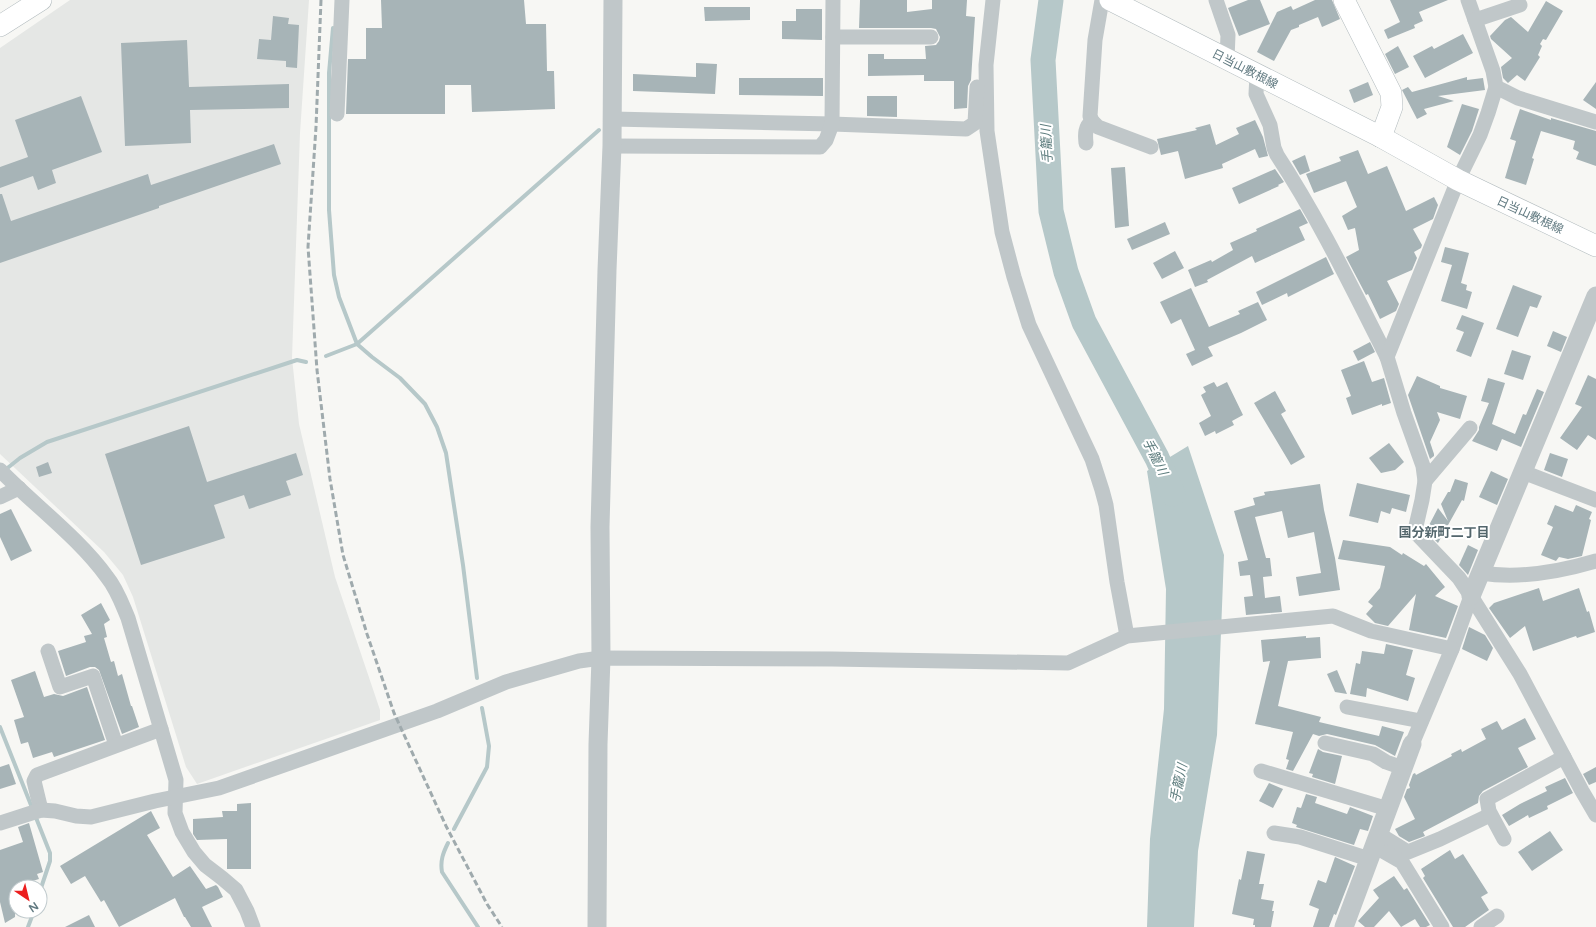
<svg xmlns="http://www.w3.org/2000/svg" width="1596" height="927" viewBox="0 0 1596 927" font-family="'Varela Round','Noto Sans JP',sans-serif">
  <rect width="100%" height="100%" fill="#f7f7f4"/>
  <path fill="#e5e7e5" d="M70,0H309L300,133L292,358L299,424L335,577L380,710V720L197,784L186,767L133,597L123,575L104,552L0,454V48Z"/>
  <path fill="#b6c8c9" d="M1188,446L1224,555L1217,735L1198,851L1194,927H1147L1150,839L1164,709L1166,589L1147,471Z"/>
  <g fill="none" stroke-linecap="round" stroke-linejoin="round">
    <g stroke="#b6c8c9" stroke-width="4">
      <path d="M333,28L329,73V210L334,275L339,297L357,344L372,357L400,378L425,404L437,427L446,453L463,565L477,678"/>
      <path d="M326,356L357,344L599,130"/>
      <path d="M5,470L20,458L47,442L297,360L306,362"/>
      <path d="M0,727L50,853V861L40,891"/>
      <path d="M454,829L487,767L489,746L482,708"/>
      <path d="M448,843C443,853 440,861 442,872L478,927"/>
      <path d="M28,927L34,911"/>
    </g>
    <path stroke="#b6c8c9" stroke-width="25" d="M1051,0L1043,60L1051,211L1066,272L1084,322L1157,458L1173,494"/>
  </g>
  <g fill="#a7b4b7">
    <path d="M381,0H524L526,24H546L547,71H554L555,109L472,112L471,85H445V114H346L348,59H366V28H382Z"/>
    <path d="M860,0H907V12L932,9V0H967L966,16L975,17L971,80L968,86L967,108L954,109V81H924V75L868,76V54H884V59H926L925,46L936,45L939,41L940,37L936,29L931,28H859Z"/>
    <path d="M1248,0H1260L1270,24L1239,36L1228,8Z"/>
    <path d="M1315,0H1332L1340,19L1322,27L1318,17L1299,25V27L1291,30L1274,61L1257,52L1277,12L1291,6L1293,10Z"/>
    <path d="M1390,0H1448L1419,12L1423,21L1414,25L1415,28L1388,39L1384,30L1400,22Z"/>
    <path d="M1546,1L1563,11L1546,40L1543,39L1540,44L1542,46L1538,55L1540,57L1525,81L1517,75L1508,83L1503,78L1501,67L1512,58L1491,39L1490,36L1505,20L1511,17L1528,32Z"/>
    <path d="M704,7H750V20L705,21Z"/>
    <path d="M796,9H822V40L782,39V21H796Z"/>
    <path d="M273,16L289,18L288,24L299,25L297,68L286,67V61L257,59L259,39L271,40Z"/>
    <path d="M1463,34L1473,53L1425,78L1413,56L1432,46L1434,49Z"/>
    <path d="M187,40L189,87L289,84V108L190,110L191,143L125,146L121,43Z"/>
    <path d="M1398,46L1409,67L1395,74L1385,54Z"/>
    <path d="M696,63L717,64L715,94L633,91V74L696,77Z"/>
    <path d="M1467,77V80L1483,78L1485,90L1438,96L1454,101L1424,109L1427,114L1417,119L1402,90L1408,87L1412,92Z"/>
    <path d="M739,78H823V96L739,95Z"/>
    <path d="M1368,82L1373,95L1354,103L1349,90Z"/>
    <path d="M1596,82V109L1583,100Z"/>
    <path d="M81,96L102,152L52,170L56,183L38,190L33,176L0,188V167L28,157L15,120Z"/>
    <path d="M867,96H897V117L867,116Z"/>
    <path d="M1462,104L1479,109L1472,131L1460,155L1447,147Z"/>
    <path d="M1520,109L1551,120V118L1596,131V166L1576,159L1579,152L1573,149L1575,141L1541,131L1532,158L1534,159L1526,185L1505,178L1516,141L1510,139Z"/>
    <path d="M1255,120L1263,137L1268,156L1259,158L1255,149L1222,164L1223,168L1185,179L1178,151L1161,155L1157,139L1197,130L1195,128L1210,124L1216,145L1239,134L1236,128Z"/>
    <path d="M274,144L281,164L159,206V208L0,263V194H2L11,221L148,174L151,185Z"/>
    <path d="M1358,150L1368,174L1387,166L1406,211L1434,197L1438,205L1433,219L1413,229L1422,245L1421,248L1414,252L1417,258L1412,270L1387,281L1399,304L1396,311L1380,319L1368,294L1366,295L1346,257L1359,250L1355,228L1348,230L1342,216L1357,207L1346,181L1314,193L1306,174L1341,161L1339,157Z"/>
    <path d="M1305,155L1310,171L1300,175L1292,161Z"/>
    <path d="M1125,167L1129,226L1115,228L1111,168Z"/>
    <path d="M1275,169L1284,182L1278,185L1279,186L1239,204L1232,188Z"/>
    <path d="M1300,209L1308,223L1299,227L1305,240L1255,263L1252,256L1207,280L1208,282L1195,287L1188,270L1211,260L1212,262L1233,250L1230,243L1257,231L1256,229Z"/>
    <path d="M1165,222L1170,234L1132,250L1127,239Z"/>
    <path d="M1445,247L1469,253L1461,283L1467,285L1466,290L1472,292L1467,309L1441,301L1452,265L1441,262Z"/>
    <path d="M1175,251L1184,268L1162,279L1153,263Z"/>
    <path d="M1326,257L1334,274L1288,297L1287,293L1262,305L1256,292Z"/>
    <path d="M1513,285L1542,296L1537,308L1530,306L1518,337L1496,329Z"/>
    <path d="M1191,288L1209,327L1240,314L1238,311L1258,302L1267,320L1241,333L1208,347L1213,356L1192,366L1186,354L1195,350L1181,319L1171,324L1160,302Z"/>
    <path d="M1462,315L1484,323L1471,357L1456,351L1464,332L1456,329Z"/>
    <path d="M1553,331L1567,337L1561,352L1547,346Z"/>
    <path d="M1370,342L1375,352L1358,361L1353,351Z"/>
    <path d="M1512,350L1531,356L1523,380L1504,374Z"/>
    <path d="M1364,361L1372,382L1384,378L1391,403L1382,406V404L1352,415L1346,398L1351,396L1341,370Z"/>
    <path d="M1588,375L1596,379V440L1588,435L1577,450L1560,438L1582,407L1575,404Z"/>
    <path d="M1417,376L1440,386V388L1467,396L1460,419L1437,412L1440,420L1430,442L1434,454V456L1430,459L1408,395Z"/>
    <path d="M1488,378L1505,383L1492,424L1515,434L1523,414L1526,415L1537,389L1544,392L1521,447L1502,439L1497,451L1472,441L1479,430V427L1489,403L1481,401Z"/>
    <path d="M1214,382L1217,387L1227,382L1243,415L1232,421L1234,425L1216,434L1215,431L1205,436L1199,423L1211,416L1201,395L1206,392L1203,387Z"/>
    <path d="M1275,391L1286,411L1281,414L1305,457L1291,465L1254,403Z"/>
    <path d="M189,426L207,482L296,453L303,475L286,481L291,495L249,509L244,495L214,505L225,538L141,565L105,454Z"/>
    <path d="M1389,443L1404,462L1395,470L1381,473L1369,458Z"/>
    <path d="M1550,453L1568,459L1562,477L1544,470Z"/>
    <path d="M48,462L52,473L39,477L36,467Z"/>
    <path d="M1491,471L1508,479L1497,505L1479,497Z"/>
    <path d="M1455,479L1468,483L1464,501L1462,500L1438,543L1426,531L1438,508L1448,521L1441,504L1448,492H1450Z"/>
    <path d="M1357,483L1410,495L1406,512L1392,508L1390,514L1381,511L1378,523L1349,516Z"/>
    <path d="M1320,484L1324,510L1335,558L1340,590L1299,596L1296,577L1321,573L1314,532L1288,538L1282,511L1255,517L1266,558H1270L1272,576L1263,577L1265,598L1280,596L1282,612L1246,615L1244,597L1253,596L1250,575L1240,576L1238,562L1248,560L1234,511L1255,505L1253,498L1265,495L1264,492Z"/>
    <path d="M1555,505L1573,512L1576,505L1592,512L1589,519L1591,520L1582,556L1568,559L1559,557L1556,561L1541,555L1553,527L1547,524Z"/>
    <path d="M11,509L32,551L11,561L0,537V514Z"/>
    <path d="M1343,540L1390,547L1402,555L1403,553L1424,566L1426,564L1445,587L1435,596L1458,606L1446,638L1409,630L1416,594L1388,626L1375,623L1366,614L1373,606L1368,602L1380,588L1385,566L1338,559Z"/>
    <path d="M1468,545L1478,550L1468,575L1459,565Z"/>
    <path d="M1539,588L1543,601L1579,588L1587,612L1589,611L1595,632L1577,638L1576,636L1533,651L1525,626L1510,638L1489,608L1494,603Z"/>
    <path d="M101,603L110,620L104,624L107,637L104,638L111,662L114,661L118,676L122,674L131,706H132L139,727L122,734L99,670L95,667H90L66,676L58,651L86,642L84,636L92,634L81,615Z"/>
    <path d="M1469,627L1485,635L1493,648L1487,661L1462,649Z"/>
    <path d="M1306,636V638L1320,637L1321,658L1288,661L1278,706L1321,717L1319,722L1379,736L1382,726L1404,732L1395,756L1375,745L1327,734L1319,736L1313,734L1293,771L1286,769L1289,760L1286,759L1293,732L1255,724L1270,661L1263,662L1261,640Z"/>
    <path d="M1386,644L1413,650L1406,675L1415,678L1408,701L1367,688L1366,697L1350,694L1356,663L1360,664L1362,651L1384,654Z"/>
    <path d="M1337,670L1347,694L1335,692L1327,674Z"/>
    <path d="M35,671L44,697L54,694L63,696L87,687L105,740L54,757L52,752L33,758L28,742L21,744L14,720L24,717L11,680Z"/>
    <path d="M1525,718L1536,739L1518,748L1528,767L1483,791L1479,796L1478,803L1423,832L1425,836L1409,842L1399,836L1395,829L1415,819L1404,797L1407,789L1410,788L1409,785L1413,774L1415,773L1416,775L1452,756L1451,754L1461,749L1462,752L1486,739L1481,729L1497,721L1502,730Z"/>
    <path d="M1318,749L1323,752L1342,756L1335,784L1312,777L1313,774L1309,773Z"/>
    <path d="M9,764L16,784L0,789V767Z"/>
    <path d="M1596,767V782L1589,785L1583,774Z"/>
    <path d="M1565,778L1573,793L1547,806L1548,809L1529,818L1528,815L1509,826L1502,815L1520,804L1547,791L1545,787Z"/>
    <path d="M1269,783L1283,789L1273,808L1259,801Z"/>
    <path d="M1306,794L1317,797L1315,803L1347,814L1350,807L1373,816L1368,831L1360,829L1354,845L1296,827L1297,825L1292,823L1297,807L1301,808Z"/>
    <path d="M251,803V869H227V839L197,840L193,834V819L223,817L222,811H237V804Z"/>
    <path d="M151,811L160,828L147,835L173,877L190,866L206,889L216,885L218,887L223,897L202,907L212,927H191L185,917H184L175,898L119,927L104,900L101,902L85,876L71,884L60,866Z"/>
    <path d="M29,823L43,872L37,874L39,879L16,886L15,917L5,923L0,902V850L23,842L18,827Z"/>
    <path d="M1550,831L1563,850L1532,871L1518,852Z"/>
    <path d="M1450,850L1455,859L1463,854L1488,893L1481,897L1489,910L1465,927H1453L1423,878L1425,876L1421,869Z"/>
    <path d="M1247,851L1265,854L1259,884H1264L1261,899L1274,901L1272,911H1274L1271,927H1255V925H1253L1254,919L1232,914L1239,879L1241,880Z"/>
    <path d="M1335,857L1355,866L1336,915L1334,914L1329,927H1313L1319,909L1309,905L1318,880L1326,883Z"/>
    <path d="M1394,876L1404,890L1407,888L1430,925L1426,927H1420L1415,919L1401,927L1389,911L1374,927H1365L1358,921L1379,898L1373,890Z"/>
    <path d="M89,915L95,927H65Z"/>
  </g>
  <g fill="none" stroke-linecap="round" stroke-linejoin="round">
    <defs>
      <g id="secondary">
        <path d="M1110,0L1381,137L1458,180L1596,246"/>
        <path d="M1344,0L1391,93L1392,107L1381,137"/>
        <path d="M0,26L41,0"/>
      </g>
    </defs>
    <use href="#secondary" stroke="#b2bbbe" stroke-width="22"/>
    <g stroke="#c0c7c9" stroke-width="15">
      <path d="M993,0L986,65L987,131L1002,232L1014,277L1029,325L1092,459L1102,490L1106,505L1117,582L1127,636"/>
      <path d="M1102,0L1095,40L1090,116L1092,121L1098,127L1151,147"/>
      <path d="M1216,0L1228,35L1227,59"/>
      <path d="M1468,0L1493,71L1496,87L1518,98L1596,122"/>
      <path d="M1475,20L1520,5"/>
      <path d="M833,37H931"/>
      <path d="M1257,75L1256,94L1270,125L1274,148L1277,155C1319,219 1352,288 1387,357"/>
      <path d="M1496,87L1488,113L1480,135L1458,180L1387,357L1404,413L1423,466L1425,481L1422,500L1416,526L1418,535L1459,578L1471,596L1520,674L1582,791L1596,815"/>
      <path d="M337,114L342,0"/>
      <path d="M613,119L832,124L966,129L975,123L977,87"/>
      <path d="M1086,143C1085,134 1085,127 1092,121"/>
      <path d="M612,146L820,147L826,140L832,124L833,0"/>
      <path d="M0,470C34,505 79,538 107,577C117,589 122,604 128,618L176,780L175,813L182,832L194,852L205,865L222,878L236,890L247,911L253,927"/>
      <path d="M1523,472L1596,500"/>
      <path d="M1425,481L1470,428"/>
      <path d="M0,497L19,488"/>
      <path d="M1481,573C1519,579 1559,572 1596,561"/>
      <path d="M48,651L60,687L93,676L116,745"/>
      <path d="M1347,707L1421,721"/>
      <path d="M1325,743L1373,754L1386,762L1403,768"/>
      <path d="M1412,744L1452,649L1471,596"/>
      <path d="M1261,771L1388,809"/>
      <path d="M41,810L34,781L37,775L161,729"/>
      <path d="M0,823L41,810L55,811L76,816L91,817L155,801L219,788L437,711L506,682L579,661L601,658L832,659L1068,663L1127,636L1333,616L1371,631L1452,649"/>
      <path d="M1274,833L1300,837L1369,859"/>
      <path d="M1379,834L1408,852L1440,839L1490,815"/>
      <path d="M1504,839L1489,811L1487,799L1564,757"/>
      <path d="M1374,846L1402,862L1442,927"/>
      <path d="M1481,927L1497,916"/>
    </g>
    <g stroke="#c0c7c9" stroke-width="19">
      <path d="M1471,596L1596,296"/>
      <path d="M597,927L598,744L601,658L600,527L607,270L612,146L613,0"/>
      <path d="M1344,927L1412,744"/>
    </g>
    <use href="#secondary" stroke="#fff" stroke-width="21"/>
    <path stroke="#9faaad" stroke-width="3" stroke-dasharray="6 3" stroke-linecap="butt" d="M321,0L316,127L308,247L317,370L330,479L343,555L367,634L394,713L446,826L487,904L502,927"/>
  </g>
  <g text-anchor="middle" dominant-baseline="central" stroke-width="4" stroke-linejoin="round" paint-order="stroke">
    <g font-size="12" fill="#617a81" stroke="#fff">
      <text transform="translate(1245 69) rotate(27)">日当山敷根線</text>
      <text transform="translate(1530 215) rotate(25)">日当山敷根線</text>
    </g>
    <g font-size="13" font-style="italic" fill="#5b7b7c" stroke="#fff">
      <text transform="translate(1047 144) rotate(-93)">手籠川</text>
      <text transform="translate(1155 457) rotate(64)">手籠川</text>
      <text transform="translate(1179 783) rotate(-78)">手籠川</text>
    </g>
    <g font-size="13" font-weight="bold" fill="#53666c" stroke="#fff">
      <text x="1444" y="533">国分新町二丁目</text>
    </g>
  </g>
  <g transform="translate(28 899) rotate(145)"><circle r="19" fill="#ffffff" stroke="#c0cacd"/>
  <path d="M0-3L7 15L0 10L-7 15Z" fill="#ec1f1f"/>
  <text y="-6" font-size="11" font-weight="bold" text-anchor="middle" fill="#617a81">N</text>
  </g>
</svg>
